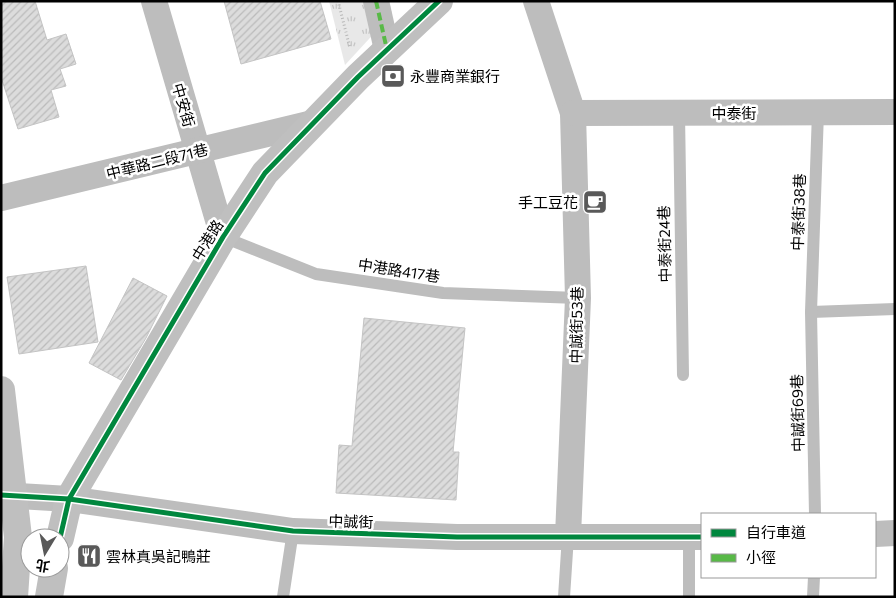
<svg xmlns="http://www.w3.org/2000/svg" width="896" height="598" viewBox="0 0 896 598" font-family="Commissioner,'Noto Sans TC',sans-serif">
  <defs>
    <pattern id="park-tufts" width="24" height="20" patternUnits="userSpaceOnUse" patternTransform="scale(1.25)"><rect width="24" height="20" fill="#e8e8e8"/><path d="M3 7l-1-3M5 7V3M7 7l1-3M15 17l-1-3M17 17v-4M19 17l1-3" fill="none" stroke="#c5c5c5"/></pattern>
    <pattern id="building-hatch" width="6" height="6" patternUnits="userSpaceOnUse" patternTransform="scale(1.25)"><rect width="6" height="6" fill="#dcdcdc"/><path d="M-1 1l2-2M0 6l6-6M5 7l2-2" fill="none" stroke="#bbb"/></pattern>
  </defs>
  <rect width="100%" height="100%" fill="#fff"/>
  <path fill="url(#park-tufts)" d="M329,1H389L392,14L345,65Z"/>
  <g fill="url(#building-hatch)" stroke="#c4c4c4">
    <path d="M1,1H35L47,40L66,34L76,64L60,69L66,86L51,90L59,117L18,129L1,77Z"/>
    <path d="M224,1H320L331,39L241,64Z"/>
    <path d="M86,266L98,342L19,354L7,277Z"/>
    <path d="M133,278L167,296L146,338L121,380L89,363Z"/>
    <path d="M364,318L465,328L453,452H459L456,500L336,493L339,445L352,446Z"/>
  </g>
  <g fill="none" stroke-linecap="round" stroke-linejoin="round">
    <path stroke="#b8b8b8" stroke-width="3" stroke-dasharray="1 2.5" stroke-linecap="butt" d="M338,1L350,48"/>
    <g stroke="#bdbdbd" stroke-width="12">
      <path d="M679,113L683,375"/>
      <path d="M223,237L316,274L443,293L578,298"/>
      <path d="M811,312L895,309"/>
      <path d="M815,514L811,312L818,112"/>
      <path d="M283,597L293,531"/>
      <path d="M564,597L568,536"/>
      <path d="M689,597V537"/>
      <path d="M813,597L814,577"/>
    </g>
    <g stroke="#bdbdbd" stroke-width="26">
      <path d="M154,1L223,237"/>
      <path d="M376,1L387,50"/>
      <path d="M536,1L573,113L578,298L568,536"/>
      <path d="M573,113L895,112"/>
      <path d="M1,198L313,123"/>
      <path d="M1,495L69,499L293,531L457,537H702"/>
      <path d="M875,534L895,533"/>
    </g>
    <g stroke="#bfbfbf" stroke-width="28">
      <path d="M1,390L18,537L14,597"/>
      <path d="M60,538L69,499L223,237L265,173L358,77L439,1"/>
      <path d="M49,597L54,568"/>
    </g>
    <path stroke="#58b947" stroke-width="4" stroke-dasharray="8 4" stroke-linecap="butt" d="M376,1L387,50"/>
    <defs>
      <g id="cycleway">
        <path d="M1,495L69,499L293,531L457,537H702"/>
        <path d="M60,538L69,499L223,237L265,173L358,77L439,1"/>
      </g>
    </defs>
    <use href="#cycleway" stroke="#fff" stroke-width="8"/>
    <use href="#cycleway" stroke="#00873e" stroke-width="5"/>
  </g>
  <defs>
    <symbol id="bank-square" viewBox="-11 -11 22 22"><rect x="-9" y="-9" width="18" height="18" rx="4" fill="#595959" stroke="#fff"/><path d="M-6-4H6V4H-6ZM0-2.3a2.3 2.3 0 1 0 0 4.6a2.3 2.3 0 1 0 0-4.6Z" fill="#fff"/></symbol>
    <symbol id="cafe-square" viewBox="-11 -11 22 22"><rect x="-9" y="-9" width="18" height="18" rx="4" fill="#595959" stroke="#fff"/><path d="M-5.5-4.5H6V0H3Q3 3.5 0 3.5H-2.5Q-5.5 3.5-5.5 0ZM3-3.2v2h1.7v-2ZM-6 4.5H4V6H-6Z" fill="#fff"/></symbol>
    <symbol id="restaurant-square" viewBox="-11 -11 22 22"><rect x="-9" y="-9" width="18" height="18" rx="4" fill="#595959" stroke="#fff"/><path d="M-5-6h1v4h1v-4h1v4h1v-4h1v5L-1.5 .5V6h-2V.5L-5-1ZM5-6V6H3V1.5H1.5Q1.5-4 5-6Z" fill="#fff"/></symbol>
  </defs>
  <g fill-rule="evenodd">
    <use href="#bank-square" x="379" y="62" width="28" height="28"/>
    <use href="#cafe-square" x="581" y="188" width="28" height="28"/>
    <use href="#restaurant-square" x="75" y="542" width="28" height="28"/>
  </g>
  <g text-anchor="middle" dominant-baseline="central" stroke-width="5" stroke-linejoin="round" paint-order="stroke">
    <g font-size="15" fill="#000" stroke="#fff" text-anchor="start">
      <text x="410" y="76">永豐商業銀行</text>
      <text x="578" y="202" text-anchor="end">手工豆花</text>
      <text x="106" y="556">雲林真吳記鴨莊</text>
    </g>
    <g font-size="15" fill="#000" stroke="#fff">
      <text transform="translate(184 105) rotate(74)">中安街</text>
      <text x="734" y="113">中泰街</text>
      <text transform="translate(157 161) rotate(-14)">中華路二段71巷</text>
      <text transform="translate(798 212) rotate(-88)">中泰街38巷</text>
      <text transform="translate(207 240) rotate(-58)">中港路</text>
      <text transform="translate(664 244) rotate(-91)">中泰街24巷</text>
      <text transform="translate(399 270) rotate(9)">中港路417巷</text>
      <text transform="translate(576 325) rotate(-89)">中誠街53巷</text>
      <text transform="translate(797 413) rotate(-91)">中誠街69巷</text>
      <text transform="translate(351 521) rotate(2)">中誠街</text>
    </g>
  </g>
  <rect width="896" height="598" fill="none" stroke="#000000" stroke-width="5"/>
  <rect x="701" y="513" width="175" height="65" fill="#ffffff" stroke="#999999"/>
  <rect x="711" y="529" width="25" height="8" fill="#00873e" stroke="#999999"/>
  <text x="746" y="538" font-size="15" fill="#000000">自行車道</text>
  <rect x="711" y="554" width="25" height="8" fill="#58b947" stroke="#999999"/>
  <text x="746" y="563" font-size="15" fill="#000000">小徑</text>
  <g transform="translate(45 553) rotate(190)"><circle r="24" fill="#ffffff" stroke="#999999"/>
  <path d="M0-4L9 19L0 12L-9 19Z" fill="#595959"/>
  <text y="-8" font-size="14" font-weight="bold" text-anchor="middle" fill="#000000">北</text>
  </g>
</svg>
